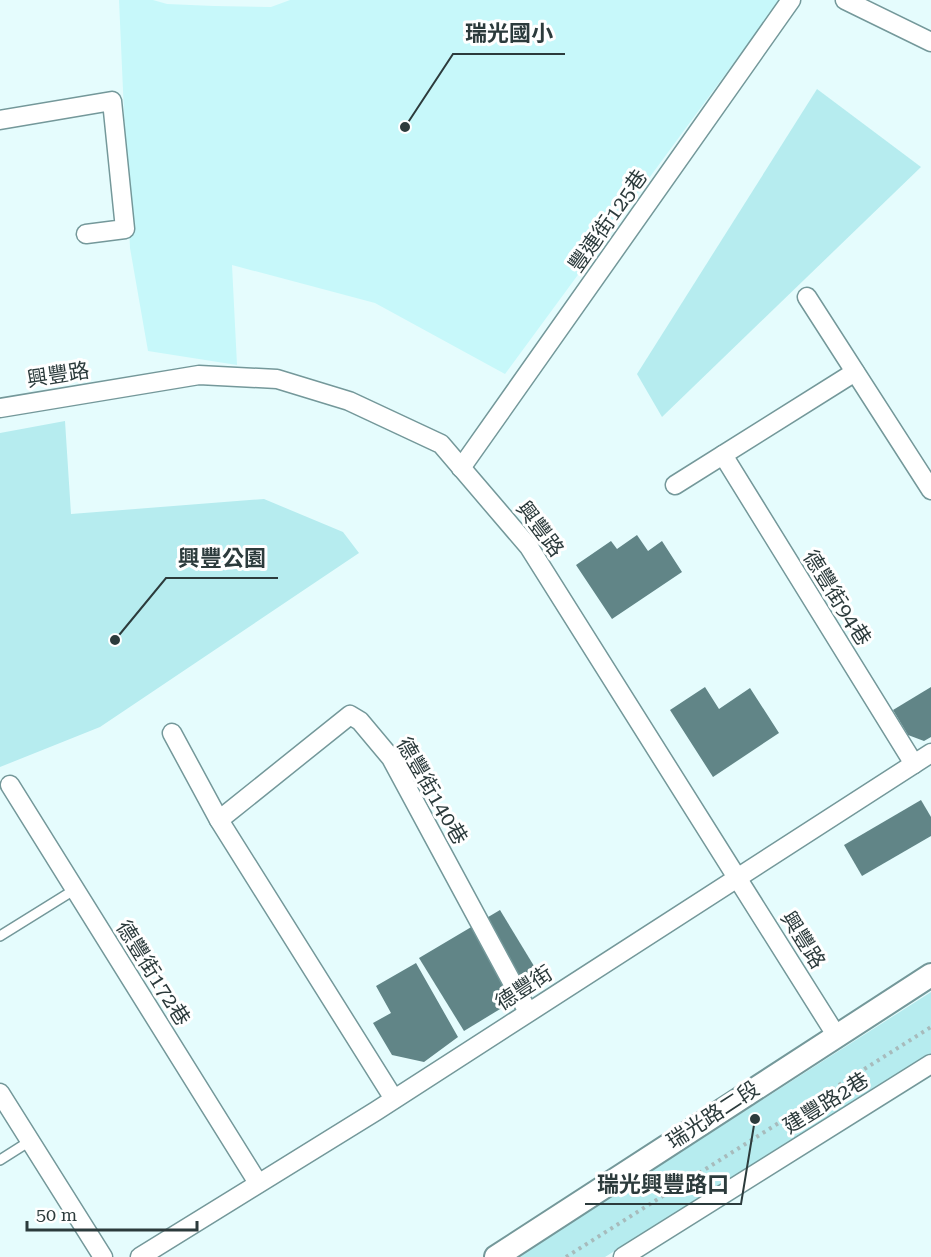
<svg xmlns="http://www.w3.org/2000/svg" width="931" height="1257" viewBox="0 0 931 1257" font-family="'Roboto Serif','Noto Sans TC',serif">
  <rect width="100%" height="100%" fill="#e5fcfd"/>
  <path fill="#c7f8fa" d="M119,0H153L167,4L214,6L271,7L290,0H780L505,374L375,303L232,265L237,365L148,351L130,248Z"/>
  <g fill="#b6ecef">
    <path d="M817,89L921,167L662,417L637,374Z"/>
    <path d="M65,421L71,514L264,499L343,532L359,553L100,727L0,767V433Z"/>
    <path d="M931,992V1055L605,1257H520L519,1255Z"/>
  </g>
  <g fill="#618587">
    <path d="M637,535L648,551L662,541L682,572L612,619L576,565L611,541L617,549Z"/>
    <path d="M705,687L719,709L750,688L779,733L713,777L670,710Z"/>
    <path d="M931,687V737L924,741L908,735L893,710Z"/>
    <path d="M921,800L931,817V836L862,876L844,845Z"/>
    <path d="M500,910L534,966L533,989L464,1031L419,958Z"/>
    <path d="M416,963L458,1037L424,1062L392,1055L373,1023L391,1013L376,986Z"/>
  </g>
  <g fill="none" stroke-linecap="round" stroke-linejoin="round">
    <defs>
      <g id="service">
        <path d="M0,936L74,890"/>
        <path d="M0,1160L30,1141"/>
      </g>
      <g id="minor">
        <path d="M845,0L931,42"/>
        <path d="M0,120L112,101L125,229L86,234"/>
        <path d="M807,297L931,490"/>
        <path d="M0,408L199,375L277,379L349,401L441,444L529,547L836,1035"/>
        <path d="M723,455L914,764"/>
        <path d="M461,468L791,0"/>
        <path d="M675,485L855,372"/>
        <path d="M172,733L219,820L350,715L360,721L391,758L528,1012"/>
        <path d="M10,785L258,1183"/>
        <path d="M219,820L394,1099"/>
        <path d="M0,1093L103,1257"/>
        <path d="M140,1257L376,1111L931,753"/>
        <path d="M623,1257L931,1064"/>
      </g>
      <path id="tertiary" d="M496,1257L931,975"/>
    </defs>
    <use href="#service" stroke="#74989a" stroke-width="12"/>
    <use href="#minor" stroke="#74989a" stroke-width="21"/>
    <use href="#tertiary" stroke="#74989a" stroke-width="26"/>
    <path stroke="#a7bbbc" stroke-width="4" stroke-dasharray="3 4.5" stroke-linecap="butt" d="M566,1257L931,1027"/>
    <use href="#service" stroke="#fff" stroke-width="9"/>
    <use href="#minor" stroke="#fff" stroke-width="18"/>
    <use href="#tertiary" stroke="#fff" stroke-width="22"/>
  </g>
  <g text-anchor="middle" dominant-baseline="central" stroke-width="6" stroke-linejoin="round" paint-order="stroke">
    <g font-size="21" fill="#2c3b3c" stroke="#fff">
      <text transform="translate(608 221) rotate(-55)">豐連街125巷</text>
      <text transform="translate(58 375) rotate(-9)">興豐路</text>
      <text transform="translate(540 529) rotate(53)">興豐路</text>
      <text transform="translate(837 598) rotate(58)">德豐街94巷</text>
      <text transform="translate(432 791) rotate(60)">德豐街140巷</text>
      <text transform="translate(803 940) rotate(58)">興豐路</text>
      <text transform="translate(153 973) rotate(58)">德豐街172巷</text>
      <text transform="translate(524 988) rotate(-33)">德豐街</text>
      <text transform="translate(826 1103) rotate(-32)">建豐路2巷</text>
      <text transform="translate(713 1115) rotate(-33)">瑞光路二段</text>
    </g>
  </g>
  <path fill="none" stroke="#2c3b3c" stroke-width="2" d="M405 127L453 54H565M115 640L166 578H278M755 1119L741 1204H585"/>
  <g fill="#2c3b3c" stroke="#fff" stroke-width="2">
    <circle cx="405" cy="127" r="6"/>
    <circle cx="115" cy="640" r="6"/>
    <circle cx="755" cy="1119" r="6"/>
  </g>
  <g font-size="22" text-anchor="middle" font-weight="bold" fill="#2c3b3c" stroke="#fff" stroke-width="6" stroke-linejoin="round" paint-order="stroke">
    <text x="509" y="41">瑞光國小</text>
    <text x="222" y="566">興豐公園</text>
    <text x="663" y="1192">瑞光興豐路口</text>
  </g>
  <path d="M27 1221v9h170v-9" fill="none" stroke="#2c3b3c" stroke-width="3"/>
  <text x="36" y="1221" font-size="18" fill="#2c3b3c" stroke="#ffffff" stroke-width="4.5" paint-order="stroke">50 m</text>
</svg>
